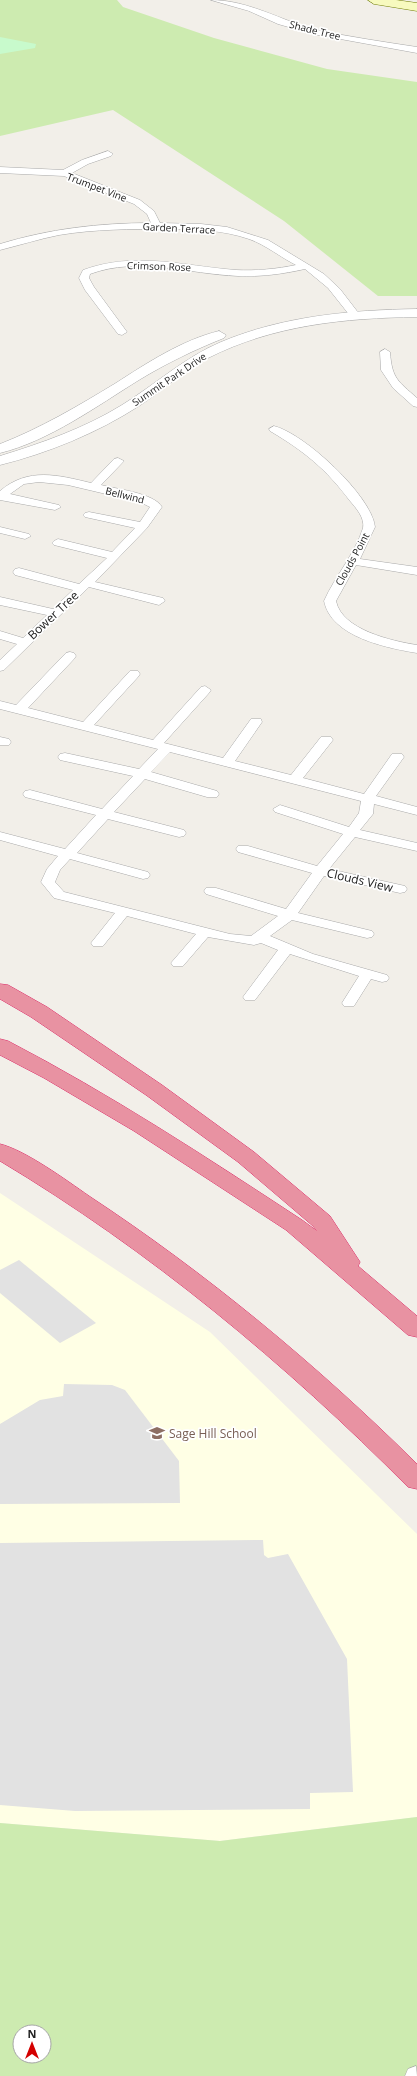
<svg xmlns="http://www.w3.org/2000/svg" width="417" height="2076" viewBox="0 0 417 2076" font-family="'Open Sans',sans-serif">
  <rect width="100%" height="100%" fill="#f2efe9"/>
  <path fill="#ffffe5" d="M0,1193L210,1332L417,1534V1817L220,1841L0,1823Z"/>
  <g fill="#cdebb0" fill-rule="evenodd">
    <path d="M0,0H117L123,7L214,38L327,69L417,82V296H378L284,221L113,110L0,136Z"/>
    <path d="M417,1817V2076H0V1823L220,1841ZM20,2032H44V2056H20Z"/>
  </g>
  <path fill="#c8facc" d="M0,37L36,44L35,48L0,54Z"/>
  <g fill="#e2e2e2">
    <path d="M19,1260L96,1323L60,1343L0,1293V1270Z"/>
    <path d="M64,1384L112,1385L125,1390L179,1461L180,1503L0,1504V1424L40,1400L63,1396Z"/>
    <path d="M263,1540L264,1555L268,1558L288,1554L347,1659L353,1792L310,1793V1809L75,1811L0,1805V1543Z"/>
  </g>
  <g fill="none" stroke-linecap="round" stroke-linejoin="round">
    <defs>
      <g id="minor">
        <path d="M211,0C249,0 281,21 317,30C350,37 384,42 417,47V53L313,34L278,24L249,11Z"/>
        <path d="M108,151L113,154L111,156L88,164L72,173L140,200L154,211L160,223L201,224L227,227L268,240L324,274L340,289L360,315L359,317H351L328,288L305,269C283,274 260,277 238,276C188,274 139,256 90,274L89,278L94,287L127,332L122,335L118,334L85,290L79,278L83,270C136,251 182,266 236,270C256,271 277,269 296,265C280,257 266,245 249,239C223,230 195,229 168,229C131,229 95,229 59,235C39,239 20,245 0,250V244C49,229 99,223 151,223L147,214L134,204L64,176L0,173V167L63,170L82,160Z"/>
        <path d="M385,349L390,352C392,379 398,381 417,398V407L413,406L393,388L381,370L380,352Z"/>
        <path d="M274,426C304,433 372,496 375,527L360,559L417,567V575L356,565L336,601C342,630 392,641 417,645V653C387,648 331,637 324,601C335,576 355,554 363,528C365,518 356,508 350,501C326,469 304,451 270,431L269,429Z"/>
        <path d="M118,458L124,461L101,485C116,489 154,493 162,507L147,528L95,582L163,598L165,601L159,605L89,587L4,670L0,671V660L17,644L0,639V631L23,638L47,615L0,605V597L53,609L73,590L15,575L13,572L15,569L19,568L79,584L107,558L54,545L52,543L54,541L58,539L112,552L135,528L85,517L83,515L85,513L89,512L140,522L150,507L140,502L68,485L39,482L24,484L10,494L59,505L61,507L55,510L0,500V491C28,467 58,475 91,483L114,459Z"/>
        <path d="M0,527L29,534L31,536L25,539L0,533Z"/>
        <path d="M70,652L74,653L76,656L74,659L28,708L83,722L130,671H138L140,674L138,677L94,725L153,740L201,687L205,686L211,690L209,693L164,743L223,758L251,719H261L262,722L235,761L291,775L321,737H331L333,740L303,778L364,794L392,754H402L404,757L376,796L417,807V815L374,804L373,814L360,830L417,843V851L355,837L329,869L405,886L407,889L405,892L400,893L324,876L298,913L372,931L374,934L372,937L367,938L292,920L270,936L313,954L387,975L389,978L387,981L382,982L371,979L354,1006H344L342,1003L359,976L290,954L255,1000H245L243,997L278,950L261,943L254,945L208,937L183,966H173L171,963L196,934L127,916L103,946H93L91,943L115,913L54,898L41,882L47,869L58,856L0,840V832L65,849L96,815L25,797L23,794L25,791L30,790L102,809L133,776L60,760L58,757L60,754L65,753L139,769L158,749L0,709V701L16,705L66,653ZM170,752L361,801L359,813L349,827L280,805L273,809L275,812L343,834L317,866L248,846H238L236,849L238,852L312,873L286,909L216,888H206L204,891L206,894L278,916L251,936L230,934L64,892L55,882L60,870L70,859L143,879L148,878L150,875L148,872L77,853L108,819L179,837L184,836L186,833L184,830L114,812L145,779L207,797H217L219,794L217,791L151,772Z"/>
        <path d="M0,737L9,739L11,742L9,745H0Z"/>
        <path d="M416,2066L417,2076H405L408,2069Z"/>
      </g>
      <g id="tertiary">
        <path d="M417,309V317C345,318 273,325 208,358C183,371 162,391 139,406C97,433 48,453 0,465V456C42,443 85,428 122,405C156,384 185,357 221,342C283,316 351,310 417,309Z"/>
        <path d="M219,331L226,335L224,338C194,350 167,363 139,380C97,406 49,441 0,453V444C41,428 78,406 116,383C147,363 182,340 219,331Z"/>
      </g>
      <path id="secondary" d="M368,0H396L417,3V11L374,4Z"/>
      <g id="motorway">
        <path d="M0,984L8,985L47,1007L162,1085L254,1152L330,1216L360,1262L358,1266L417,1316V1337L408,1335L286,1230L134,1131L44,1078L0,1055V1039L8,1041C110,1094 206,1157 302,1220L317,1231L313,1226L238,1162L146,1095L31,1017L0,999Z"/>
        <path d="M0,1144C25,1150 66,1180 89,1196C206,1273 317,1365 417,1464V1489L408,1487C286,1364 149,1250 0,1161Z"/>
      </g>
    </defs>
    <use href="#minor" stroke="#a9a9a9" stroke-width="1"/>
    <use href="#tertiary" stroke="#a9a9a9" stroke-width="1"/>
    <use href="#secondary" stroke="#707d05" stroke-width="1"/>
    <use href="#motorway" stroke="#dc2a67" stroke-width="1"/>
    <use href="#minor" fill="#fff" fill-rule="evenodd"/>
    <use href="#tertiary" fill="#fff" fill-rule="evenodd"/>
    <use href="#secondary" fill="#f7fabf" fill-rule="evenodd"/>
    <use href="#motorway" fill="#e892a2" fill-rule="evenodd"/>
  </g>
  <defs>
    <symbol id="school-bare" viewBox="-9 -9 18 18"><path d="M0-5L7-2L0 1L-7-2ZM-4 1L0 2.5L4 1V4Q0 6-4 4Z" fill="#8d6e63" stroke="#fff" stroke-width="2.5" paint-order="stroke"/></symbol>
  </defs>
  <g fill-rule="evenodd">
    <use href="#school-bare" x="146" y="1422" width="22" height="22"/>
  </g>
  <g text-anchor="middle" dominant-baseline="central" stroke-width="3.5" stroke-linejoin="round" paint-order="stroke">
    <g font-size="10" fill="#222" stroke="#fff">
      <text transform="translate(315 30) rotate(14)">Shade Tree</text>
      <text transform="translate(97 187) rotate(21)">Trumpet Vine</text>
      <text transform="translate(179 228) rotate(3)">Garden Terrace</text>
      <text transform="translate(159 266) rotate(2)">Crimson Rose</text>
      <text transform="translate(169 379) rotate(-34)">Summit Park Drive</text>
      <text transform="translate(125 495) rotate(14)">Bellwind</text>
      <text transform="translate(352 559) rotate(-61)">Clouds Point</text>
    </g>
    <g font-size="12" fill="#222" stroke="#fff">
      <text transform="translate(53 615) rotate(-43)">Bower Tree</text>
      <text transform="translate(360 880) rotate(13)">Clouds View</text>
    </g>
    <g font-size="12" fill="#785e54" stroke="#fff" text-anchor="start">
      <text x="169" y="1433">Sage Hill School</text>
    </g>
  </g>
  <g transform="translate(32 2044)"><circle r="19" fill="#ffffff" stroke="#a7a7a7"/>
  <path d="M0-3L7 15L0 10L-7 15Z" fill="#d40000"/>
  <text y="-6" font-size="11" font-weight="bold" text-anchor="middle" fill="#222222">N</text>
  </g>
</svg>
